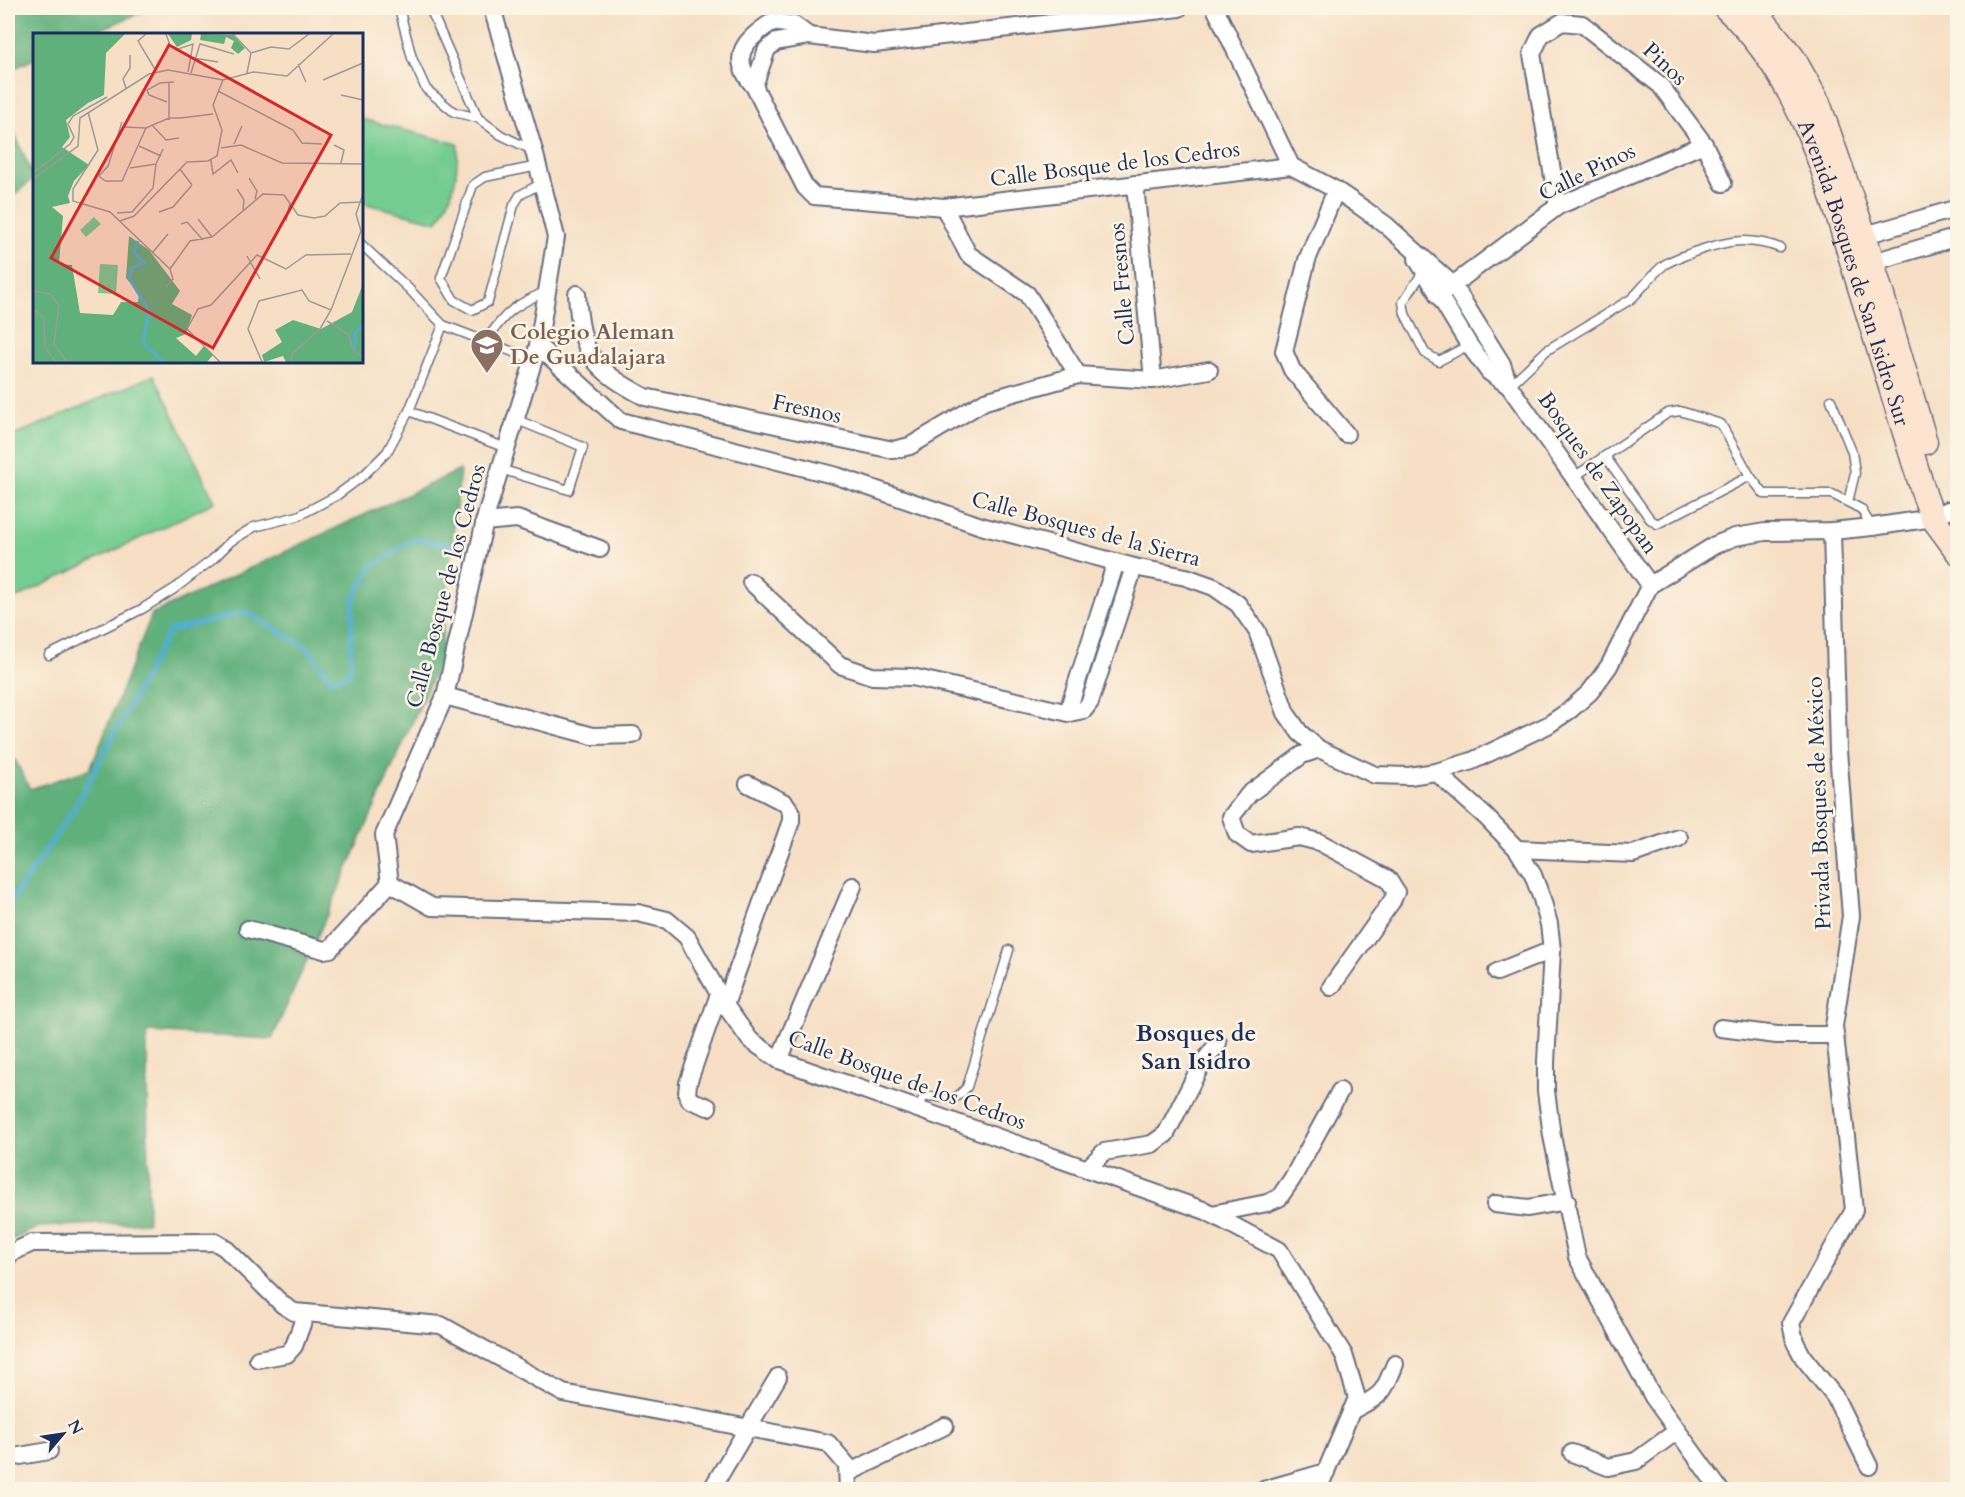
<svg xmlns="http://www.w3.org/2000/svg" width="1965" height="1497" viewBox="0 0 1965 1497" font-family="Cardo,serif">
  <rect width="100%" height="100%" fill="#fcf5e5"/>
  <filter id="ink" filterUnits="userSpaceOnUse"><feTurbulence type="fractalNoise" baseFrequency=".0167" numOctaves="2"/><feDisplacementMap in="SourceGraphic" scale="12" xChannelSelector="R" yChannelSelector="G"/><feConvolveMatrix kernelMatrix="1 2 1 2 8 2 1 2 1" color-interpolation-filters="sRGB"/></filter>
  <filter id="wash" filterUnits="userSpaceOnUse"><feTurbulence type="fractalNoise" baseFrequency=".008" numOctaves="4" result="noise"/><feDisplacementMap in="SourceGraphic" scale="24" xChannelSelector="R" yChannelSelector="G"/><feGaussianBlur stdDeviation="1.35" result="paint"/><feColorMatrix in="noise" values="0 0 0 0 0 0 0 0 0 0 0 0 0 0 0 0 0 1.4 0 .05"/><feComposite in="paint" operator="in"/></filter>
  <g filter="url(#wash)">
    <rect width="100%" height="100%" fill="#f6dfc4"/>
    <g fill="#75cc92" stroke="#487e78" stroke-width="1.5">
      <path d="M362,119L458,144C457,179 455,193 437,222L362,203Z"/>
      <path d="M154,375L215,502L8,602V438Z"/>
    </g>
    <g fill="#60b07c" stroke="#3e706d" stroke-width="1.5">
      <path d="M8,8H152L90,34H34V59L8,71Z"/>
      <path d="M8,118L34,178L8,200Z"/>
      <path d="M460,470L440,660L272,1039L147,1032L148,1222L38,1227L8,1242V746L30,789L90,769L152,614Z"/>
    </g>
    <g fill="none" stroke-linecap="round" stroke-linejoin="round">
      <path stroke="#51afcf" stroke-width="5" d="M8,906L76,806L169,631L246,612L307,647L331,680L350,673L353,601L371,567L414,539L464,548"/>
    </g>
  </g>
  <g filter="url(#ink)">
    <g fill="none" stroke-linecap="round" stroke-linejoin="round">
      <defs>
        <g id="service">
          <path d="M399,8L412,58L426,89L454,112L478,118L501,135L532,150"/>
          <path d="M430,8L478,118"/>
          <path d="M538,166L485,177L473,185L441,278L454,300L472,310L488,302L514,205L520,195L542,183"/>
          <path d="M362,245L409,289L443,325"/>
          <path d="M1425,269L1403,302L1405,314L1425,353L1439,361L1469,345"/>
          <path d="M486,341C506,311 515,305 547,291"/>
          <path d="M1509,386L1547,350L1631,299C1643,288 1651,275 1664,265C1672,259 1684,256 1694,252C1726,241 1747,236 1780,248"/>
          <path d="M1831,400L1852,452L1855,473L1848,502"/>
          <path d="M506,448L409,411L443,325L534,360"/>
          <path d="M1605,456L1650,519L1657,524L1750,476"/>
          <path d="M500,469L569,490L583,447L515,419"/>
          <path d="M1574,477L1668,413L1680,411L1721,424L1750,476L1764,494H1832L1861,509L1872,527"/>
          <path d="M49,655L142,609L174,589L212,560L231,541L254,527L298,516L336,496L364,475L387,452L409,411"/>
          <path d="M917,1109L924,1097C945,1092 947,1110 967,1087L1009,950"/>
        </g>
        <g id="minor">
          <path d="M492,8L534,151L556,237L538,346L487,512L445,696L384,835L390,883L432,907L638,913L667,920L687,937L725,1005L750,1040L779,1060L1206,1211L1279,1250L1344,1355L1357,1398L1318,1490"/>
          <path d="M1215,8L1291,166L1336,190L1361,207L1386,225L1453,285L1502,364L1509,386L1650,585"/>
          <path d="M809,36L794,25L772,22C745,40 728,56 754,86L805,187L814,196L944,207L1291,166"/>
          <path d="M754,86L767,49L776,42L809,36L874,44L1179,8"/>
          <path d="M1135,184L1153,380"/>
          <path d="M1336,190L1307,260L1284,351L1292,370L1346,434"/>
          <path d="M1558,206L1532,54L1541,35L1562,22L1582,24L1660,85L1704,144L1723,183"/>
          <path d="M944,207L968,254L1027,294L1078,375"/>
          <path d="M1855,238L1958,208"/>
          <path d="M1417,259L1469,345L1489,372L1509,386"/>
          <path d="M1863,265L1958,237"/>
          <path d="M577,294C581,354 592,369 645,397L893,450L910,446L985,401L1078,375L1153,380L1209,370"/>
          <path d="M1438,296L1558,206L1704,144"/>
          <path d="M538,346L621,421L837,476L981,526L1134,567L1186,577L1214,587L1238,604L1257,631L1286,713L1300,733L1319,749L1375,775L1409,776L1436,772L1472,761L1548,725L1570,710L1590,692L1609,666L1650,585L1715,545L1735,537L1765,532L1832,531L1872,527L1933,518L1948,510"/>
          <path d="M484,522L517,519L600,549"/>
          <path d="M1832,531L1838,751L1851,916L1834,1026L1854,1210L1791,1323L1795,1342L1803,1357L1835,1397L1869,1466"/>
          <path d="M751,582L840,665L872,676L912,677L1069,713L1084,710L1090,702L1134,567"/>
          <path d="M445,696L593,736L633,735"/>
          <path d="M1069,713L1071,701L1116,562"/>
          <path d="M1319,749L1302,755L1249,794L1231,817L1237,834L1251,844L1299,837L1319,842L1388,879L1396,892L1392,901L1331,987"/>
          <path d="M1436,772L1486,817L1517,849L1533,875L1542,899L1549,924L1552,950L1546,1062V1091L1552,1136L1577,1257L1653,1397L1720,1490"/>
          <path d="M1517,849L1633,854L1679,838"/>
          <path d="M248,929L324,950L330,949L390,883"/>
          <path d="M1497,972L1552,950"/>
          <path d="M725,1005L791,821V811L785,803L748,784"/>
          <path d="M1721,1028L1777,1035H1835"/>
          <path d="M779,1060L853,886"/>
          <path d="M708,1107L690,1100L687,1094L688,1083L719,994"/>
          <path d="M1087,1169L1104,1152L1152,1144L1166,1134L1200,1067L1218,1043"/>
          <path d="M1495,1204L1528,1208L1567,1201"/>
          <path d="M1212,1214L1267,1203L1279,1198L1292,1179L1340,1091"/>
          <path d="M8,1257L9,1254L32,1243L215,1242L225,1248L283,1305L294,1312L441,1325L563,1393L828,1443L847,1465L848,1490"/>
          <path d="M258,1359L287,1354L294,1346L306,1313"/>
          <path d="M1351,1411C1381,1395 1382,1397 1395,1364"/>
          <path d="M1572,1453L1608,1467L1636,1461L1677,1431"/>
          <path d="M8,1458L49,1451"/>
          <path d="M848,1473L945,1426"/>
          <path d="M711,1490L778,1377"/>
          <path d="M1263,1490L1326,1472"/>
        </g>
        <g id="secondary">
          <path id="s1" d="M1726,8C1804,80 1829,187 1859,284C1881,355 1903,426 1925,497L1933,518L1958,552"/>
          <path d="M1753,8L1793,58L1818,103L1864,235L1925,442"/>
        </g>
      </defs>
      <use href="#service" stroke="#686d82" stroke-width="11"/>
      <use href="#minor" stroke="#686d82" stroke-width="20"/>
      <use href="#secondary" stroke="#686d82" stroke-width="27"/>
      <use href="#service" stroke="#fff" stroke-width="8"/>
      <use href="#minor" stroke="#fff" stroke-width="16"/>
      <use href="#secondary" stroke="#fde4d0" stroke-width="24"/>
    </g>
  </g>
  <defs>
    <symbol id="school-pin" viewBox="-11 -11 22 30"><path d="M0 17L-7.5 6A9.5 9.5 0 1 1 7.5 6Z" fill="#8d6e63" stroke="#fcf5e5"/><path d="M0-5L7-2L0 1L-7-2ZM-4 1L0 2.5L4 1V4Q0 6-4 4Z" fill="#fff"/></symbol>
  </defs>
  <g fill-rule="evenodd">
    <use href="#school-pin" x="468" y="326" width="38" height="52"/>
  </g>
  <g text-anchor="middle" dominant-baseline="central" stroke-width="5" stroke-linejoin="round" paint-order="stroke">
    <g font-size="22" fill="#1b2f5e" stroke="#fcf5e5">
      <text transform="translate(1665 64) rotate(43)">Pinos</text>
      <text transform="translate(1115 164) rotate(-7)">Calle Bosque de los Cedros</text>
      <text transform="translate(1587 172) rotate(-26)">Calle Pinos</text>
      <text stroke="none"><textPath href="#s1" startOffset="298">Avenida Bosques de San Isidro Sur</textPath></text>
      <text transform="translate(1122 284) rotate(-95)">Calle Fresnos</text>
      <text transform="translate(807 409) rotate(12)">Fresnos</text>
      <text transform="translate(1598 473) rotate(55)">Bosques de Zapopan</text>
      <text transform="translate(1086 529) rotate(15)">Calle Bosques de la Sierra</text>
      <text transform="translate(446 586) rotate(-75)">Calle Bosque de los Cedros</text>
      <text transform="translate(1819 803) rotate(-92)">Privada Bosques de México</text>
      <text transform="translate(907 1080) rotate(20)">Calle Bosque de los Cedros</text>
    </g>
    <g font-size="22" font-weight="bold" fill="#785e54" stroke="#fcf5e5" text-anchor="start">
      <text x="510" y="332">Colegio Aleman<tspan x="510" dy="25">De Guadalajara</tspan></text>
    </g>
    <g font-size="24" font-weight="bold" fill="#1b2f5e" stroke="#fcf5e5">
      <text x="1196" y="1033">Bosques de<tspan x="1196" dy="28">San Isidro</tspan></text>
    </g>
  </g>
  <g transform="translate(33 33)">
    <rect width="330" height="330" fill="#f6dfc4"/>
    <path d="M61,184L68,191L53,204L47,197ZM67,231L85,232L83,261L65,260Z" fill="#75cc92"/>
    <path d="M0,1H92L73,20L71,62L55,70L33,87L37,104L29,114L56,132L41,148L35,163L37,170L19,174L30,183L26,231L39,232L47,280L80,282L88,269H105L106,261L93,245L96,203L116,217L147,258L139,271L159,282L153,301L143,305L163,323L171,313L180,322L174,329H0ZM135,1H159L158,7L144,14ZM168,1L200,2L212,15L205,21L198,15L201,8L193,4L191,11L167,7ZM330,251V329H253L250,323L231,329L229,322L249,309L242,297L260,287L288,296L319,279Z" fill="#60b07c"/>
    <path fill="none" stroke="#51afcf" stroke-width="3" d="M105,208L101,219L111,230L99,235L96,245L116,278L110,310L130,329M322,315V300L330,292"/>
    <path fill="none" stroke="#9e999b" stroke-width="1.5" d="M113,1L105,8L123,38M133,1L137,12L145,16L160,11L155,39M200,1L218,20L214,40M218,20L238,14L256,16L276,1M161,25L185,29M265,31L273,49M158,40L167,11L201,21M290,47L330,30M136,49V87M93,55L90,46L97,35V22M185,58L260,97L269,110L289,111M308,62L330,67M134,69L116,62L114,57L127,50L141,49M55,79L65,117L40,156V168L77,179L137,236L157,208L179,204L230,161L251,162L265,182L281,185L292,183L307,170L330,169M148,85L180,81M119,92L133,107L146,105M91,94L113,95L136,85H150M201,111L209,93M301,112L311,117L308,130M106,113L128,123M188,115L208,112L249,130L330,131M178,127L180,141L198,127L205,140M97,135L123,131M147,136L159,152M0,140L37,111L41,104L35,91L40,83L74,64M216,145L224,158L222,166M0,146L45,113L47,85L116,41L135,37L190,47L220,39L254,43L300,1M72,148H89L113,95M72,148L66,143L75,133L89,89M204,156L211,167L210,177M126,179L140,174L159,152M84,180L99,179L120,155L123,131L130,116M165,186L179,204M87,188L101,183L154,129L175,128L184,123L189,97L180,72L190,47M253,188L257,170M148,191L154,189L170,207M120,219L135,201M214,223L227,246M133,254L140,246L137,236M0,258L17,261L26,272L21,311L34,329M0,276L11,285L12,314L23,329M294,288L315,301L320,316L330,325M187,329L154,296L165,276L178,272L224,222L253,236L273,222L318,221M229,329L215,296L226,268L269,257L276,268L298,277M258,329L260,320L287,296L298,277L328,198L323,181L330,161"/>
    <path fill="#d62828" fill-opacity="0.15" stroke="#d62828" stroke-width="3" d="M136,12L298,102L180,315L18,225Z"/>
    <rect width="330" height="330" fill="none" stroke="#1b2f5e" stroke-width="3"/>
  </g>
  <rect width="1965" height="1497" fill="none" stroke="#fcf5e5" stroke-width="30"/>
  <g transform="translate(63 1434) rotate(61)" stroke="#fcf5e5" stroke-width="4.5" paint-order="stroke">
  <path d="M0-4.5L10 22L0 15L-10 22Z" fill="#1b2f5e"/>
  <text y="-9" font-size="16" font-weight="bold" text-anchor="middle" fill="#1b2f5e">N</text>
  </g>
</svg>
